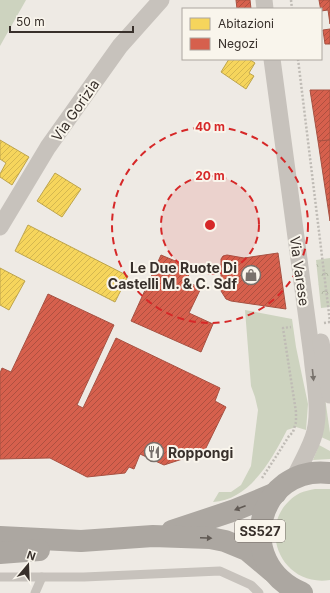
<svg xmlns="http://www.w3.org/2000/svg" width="330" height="593" viewBox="0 0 330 593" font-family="Inter,sans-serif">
  <defs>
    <pattern id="forest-crowns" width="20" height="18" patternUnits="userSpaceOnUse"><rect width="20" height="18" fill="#cdd3bf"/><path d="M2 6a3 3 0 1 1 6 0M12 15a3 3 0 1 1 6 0" fill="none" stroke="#b1b5a4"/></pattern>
    <pattern id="homes-hatch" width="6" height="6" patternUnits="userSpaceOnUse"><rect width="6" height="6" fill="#f6d55c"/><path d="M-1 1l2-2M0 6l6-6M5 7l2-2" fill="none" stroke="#d4b750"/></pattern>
    <pattern id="shops-hatch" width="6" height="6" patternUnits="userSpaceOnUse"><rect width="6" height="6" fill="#d6604d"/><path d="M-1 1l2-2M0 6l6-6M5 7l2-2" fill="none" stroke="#af5040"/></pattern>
  </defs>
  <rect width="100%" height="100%" fill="#eeeae4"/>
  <g fill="#cdd3bf">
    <path d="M0,0H26L0,46Z"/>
    <path d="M245,310L292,319L296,347L308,404L306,430L296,427L287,430C272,459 250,500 213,502L219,492H231L241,485L251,466L258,410L255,397L251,386Z"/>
    <path d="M322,377L330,433V441L321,437Z"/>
    <path d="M319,445L330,451V459L313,460Z"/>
    <path d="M315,489H330V580C277,588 254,518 300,493C304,491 310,490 315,489Z"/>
  </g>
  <path fill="url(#forest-crowns)" d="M330,258V307L321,308L316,260Z"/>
  <g fill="url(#homes-hatch)" stroke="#bda44d">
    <path d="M229,59H249L255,63L249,73L254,76L246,89L221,72Z"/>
    <path d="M0,140L29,157L12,185L0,177V174L6,163L0,159Z"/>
    <path d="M55,173L81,189L62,217L37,201Z"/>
    <path d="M28,225L128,276L115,302L15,251Z"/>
    <path d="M0,268L25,281L9,310L0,305Z"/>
  </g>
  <g fill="url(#shops-hatch)" stroke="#a75243">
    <path d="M236,0H250L251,9H237Z"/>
    <path d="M319,0H330V24L328,10L321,11Z"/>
    <path d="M330,29V44H325L323,30Z"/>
    <path d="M310,90H330V140L318,141Z"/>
    <path d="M330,140V221L318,141Z"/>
    <path d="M278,253L286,309L231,301L226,299L221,291V259L223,256L227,255L244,258Z"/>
    <path d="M161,255L192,268L186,281L201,288L189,313L213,324L201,352L131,321Z"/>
    <path d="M48,294L114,325L77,405L83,408L116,338L220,388L215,401L226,407L204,452L164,465L140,454L134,469L129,467L125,473L87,477L50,458L0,459V373L2,368L11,372Z"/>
  </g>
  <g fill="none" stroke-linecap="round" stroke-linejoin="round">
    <g stroke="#bfbbb5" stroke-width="2.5" stroke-dasharray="2 2" stroke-linecap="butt">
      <path d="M291,0L292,9"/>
      <path d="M298,59L330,322"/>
      <path d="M324,323L330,322"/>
      <path d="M262,478L279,452L289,436L293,432L296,422V412L283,328L291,327"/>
    </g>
    <g stroke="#c7c2bc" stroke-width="9">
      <path d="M0,577H84L220,571L251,585L259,593"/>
      <path d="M35,593L42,577"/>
    </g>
    <g stroke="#c7c2bc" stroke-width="17">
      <path d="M264,0L265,9"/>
      <path d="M272,59L312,356C314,381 322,413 313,438C308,452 300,466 293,480"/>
      <path d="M0,227L48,147L120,46L161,0"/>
      <path d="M321,342L330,395"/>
    </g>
    <g stroke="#aca7a1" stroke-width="22">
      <path d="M172,531L235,510L276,493"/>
      <path d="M0,537L81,541L153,536L210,538L225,541L247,550L272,571"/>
      <path d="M0,553L39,550"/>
      <path d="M302,593C231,563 258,464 330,473"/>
    </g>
  </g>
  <defs><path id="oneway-solid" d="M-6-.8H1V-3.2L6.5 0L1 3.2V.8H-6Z"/></defs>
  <use fill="#78726c" href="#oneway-solid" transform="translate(313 375) rotate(84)"/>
  <g fill="#615a54">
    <use href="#oneway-solid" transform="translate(240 508) rotate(159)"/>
    <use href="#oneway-solid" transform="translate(206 538) rotate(3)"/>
  </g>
  <circle cx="210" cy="225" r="49" fill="#d62828" fill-opacity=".12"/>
  <g fill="none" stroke="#d62828" stroke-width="2" stroke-dasharray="7 5">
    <circle cx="210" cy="225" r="49"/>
    <circle cx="210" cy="225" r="98"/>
  </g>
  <defs>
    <symbol id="shop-ring" viewBox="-11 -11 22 22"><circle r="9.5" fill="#f9f5ec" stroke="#78716c" stroke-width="1.5"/><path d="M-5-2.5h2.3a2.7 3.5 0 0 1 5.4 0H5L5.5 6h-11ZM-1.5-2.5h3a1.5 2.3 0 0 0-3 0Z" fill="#78716c"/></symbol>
    <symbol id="restaurant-ring" viewBox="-11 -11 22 22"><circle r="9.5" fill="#f9f5ec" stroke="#78716c" stroke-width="1.5"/><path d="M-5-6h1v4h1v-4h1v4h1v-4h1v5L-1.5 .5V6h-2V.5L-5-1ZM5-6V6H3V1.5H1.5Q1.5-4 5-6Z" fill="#78716c"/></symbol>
  </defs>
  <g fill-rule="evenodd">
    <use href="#shop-ring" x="240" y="264" width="22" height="22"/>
    <use href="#restaurant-ring" x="143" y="441" width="22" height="22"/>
  </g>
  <g text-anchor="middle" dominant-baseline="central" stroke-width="4" stroke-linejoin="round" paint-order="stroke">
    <rect fill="#f9f5ec" stroke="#726b65" stroke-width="1" x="235" y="520" width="50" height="22" rx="3"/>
    <g font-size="13" font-weight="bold" fill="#38302b">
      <text x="260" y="531">SS527</text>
    </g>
    <g font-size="14" fill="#38302b" stroke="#f9f5ec">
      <text transform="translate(75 110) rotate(-55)">Via Gorizia</text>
      <text transform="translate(300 271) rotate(82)">Via Varese</text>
    </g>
    <g font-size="14" font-weight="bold" fill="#38302b" stroke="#f9f5ec" text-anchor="end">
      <text x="237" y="267">Le Due Ruote Di<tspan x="237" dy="16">Castelli M. &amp; C. Sdf</tspan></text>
      <text x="168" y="452" text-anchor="start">Roppongi</text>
    </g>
  </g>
  <circle cx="210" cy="225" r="6" fill="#d62828" stroke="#f9f5ec" stroke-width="2"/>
  <g font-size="12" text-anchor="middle" font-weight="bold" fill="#d62828" stroke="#f9f5ec" stroke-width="4" stroke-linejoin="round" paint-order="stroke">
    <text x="210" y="131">40 m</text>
    <text x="210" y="180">20 m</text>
  </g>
  <rect x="182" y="8" width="140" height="52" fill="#f9f5ec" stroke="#aca69f"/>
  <rect x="190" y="18" width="20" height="12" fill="#f6d55c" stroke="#aca69f"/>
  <text x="218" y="28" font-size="12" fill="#38302b">Abitazioni</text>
  <rect x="190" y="38" width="20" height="12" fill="#d6604d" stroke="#aca69f"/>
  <text x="218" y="48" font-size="12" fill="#38302b">Negozi</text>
  <g transform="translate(28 565) rotate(19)" stroke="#f9f5ec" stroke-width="3" paint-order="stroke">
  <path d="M0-3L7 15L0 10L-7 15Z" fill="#38302b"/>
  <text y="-6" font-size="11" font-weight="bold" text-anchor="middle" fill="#38302b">N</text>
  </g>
  <path d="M10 26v6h123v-6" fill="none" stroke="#38302b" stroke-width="2"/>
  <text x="16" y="26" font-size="12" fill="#38302b" stroke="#f9f5ec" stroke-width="3" paint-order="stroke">50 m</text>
</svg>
